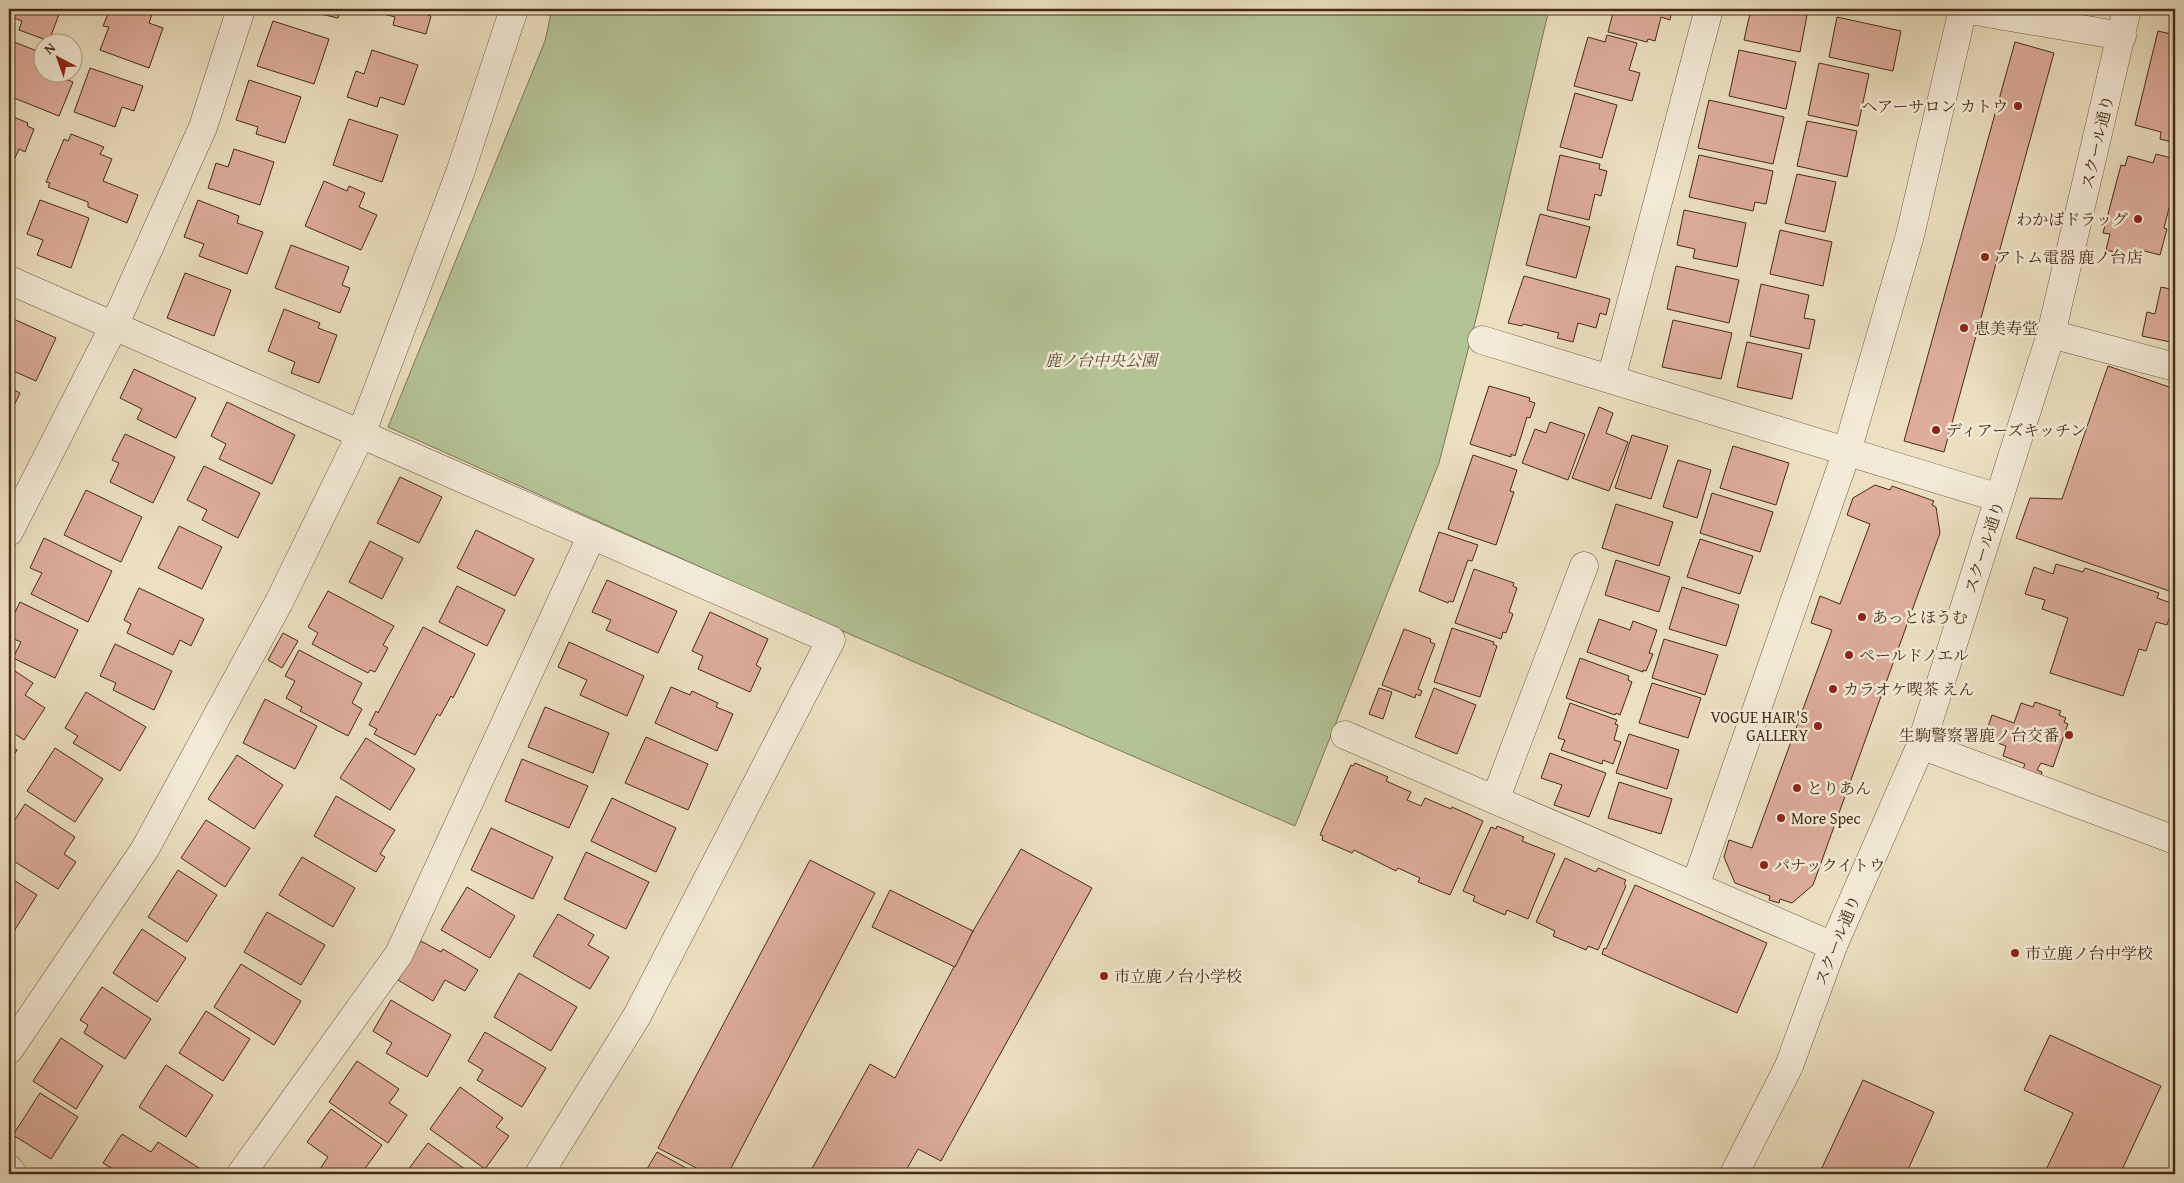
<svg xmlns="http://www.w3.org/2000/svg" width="2184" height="1183" viewBox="0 0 2184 1183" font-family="'Gentium Book Plus','Noto Serif JP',serif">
  <rect width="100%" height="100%" fill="#ece0c1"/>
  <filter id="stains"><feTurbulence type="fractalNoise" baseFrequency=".004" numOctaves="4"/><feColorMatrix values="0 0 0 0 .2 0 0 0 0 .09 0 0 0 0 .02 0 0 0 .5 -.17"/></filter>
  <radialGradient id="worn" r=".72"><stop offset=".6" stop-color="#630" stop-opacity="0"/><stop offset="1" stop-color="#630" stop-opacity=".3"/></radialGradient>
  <path fill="#b4c396" stroke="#7d7656" d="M552,9H1549L1478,311L1439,463L1295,826L854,636L388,427L545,41Z"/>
  <g fill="#dead9c" stroke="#462a17">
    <path d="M9,9H61L49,41L19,30L22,21L9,16Z"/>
    <path d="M110,9H147L153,11L149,23L163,28L149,68L100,50L109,27L103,26Z"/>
    <path d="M299,9H341L338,18Z"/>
    <path d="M372,9H428L427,15L431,16L426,34L393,25L395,17L372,11Z"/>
    <path d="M1614,9H1672L1670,20L1661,17L1655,41L1648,39L1647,42L1608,32Z"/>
    <path d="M1751,9L1808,10L1800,52L1744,40Z"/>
    <path d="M1837,17L1901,31L1893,71L1829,57Z"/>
    <path d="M273,21L329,39L314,84L257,66Z"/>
    <path d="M2158,31L2175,35V143L2160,139L2161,132L2135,125Z"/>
    <path d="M1607,35L1637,43L1629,70L1640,73L1632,101L1574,86L1588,37L1605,42Z"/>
    <path d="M9,40L42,53L41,70L42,72H48L73,82L59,116L9,96Z"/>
    <path d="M2015,42L2054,53L1944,452L1904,441Z"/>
    <path d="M372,50L418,65L404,105L380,97L377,107L347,97L356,71L364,74Z"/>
    <path d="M1739,50L1796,62L1786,109L1729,96Z"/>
    <path d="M1819,63L1869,74L1858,126L1808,115Z"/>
    <path d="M90,68L143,86L134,111L122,107L115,127L74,112Z"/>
    <path d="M249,80L301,97L285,143L256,134L258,127L236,120Z"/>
    <path d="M1575,93L1617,105L1602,158L1560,147Z"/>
    <path d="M1709,100L1784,117L1773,164L1698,148Z"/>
    <path d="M9,115L28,123L27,126L34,129L25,152L19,149L11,167L9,166Z"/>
    <path d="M349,119L398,135L382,182L333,165Z"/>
    <path d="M1807,121L1857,131L1847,177L1797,166Z"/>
    <path d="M71,134L104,147L100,154L112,159L103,181L138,195L127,223L88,207V202L48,187L50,183L46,182L64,139L68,141Z"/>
    <path d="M234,149L274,162L260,205L208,188L216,163L228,167Z"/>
    <path d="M2156,154L2175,159V184L2164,228L2167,229L2160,255L2133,248L2131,256L2106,250L2110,234L2103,233L2121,165L2125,166L2128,156L2153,163Z"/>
    <path d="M1560,155L1600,164L1599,169L1607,171L1601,196L1595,194L1589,220L1547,210Z"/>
    <path d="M1699,155L1773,171L1766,204L1755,202L1753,211L1689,197Z"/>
    <path d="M1797,174L1836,182L1825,232L1785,223Z"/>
    <path d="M324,181L347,191L349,186L365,193L359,207L377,215L361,250L305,226Z"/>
    <path d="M9,182L14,183L9,196Z"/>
    <path d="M40,200L89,218L71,268L37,255L43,240L27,234Z"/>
    <path d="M198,200L239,216L237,223L263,232L247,274L199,256L204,244L184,237Z"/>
    <path d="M1684,210L1746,223L1737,267L1693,258L1695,249L1677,245Z"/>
    <path d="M1540,214L1590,227L1576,278L1526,265Z"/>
    <path d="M1780,230L1832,242L1823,286L1770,274Z"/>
    <path d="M291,245L349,267L342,285L350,288L340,313L275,288Z"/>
    <path d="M1676,266L1739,280L1729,323L1667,309Z"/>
    <path d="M2175,267V343L2142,336L2147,312L2155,314L2161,287L2170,289Z"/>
    <path d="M185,273L231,290L214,336L167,318Z"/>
    <path d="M1524,276L1610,299L1606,315L1600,313L1596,328L1578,323L1573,342L1557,338L1559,333L1523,324L1522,326L1508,323Z"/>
    <path d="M1761,284L1809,295L1804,318L1815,320L1809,349L1750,336Z"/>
    <path d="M284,309L320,323L318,328L337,335L319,383L291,373L295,362L268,351Z"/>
    <path d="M9,317L56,338L36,381L9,369Z"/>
    <path d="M1673,320L1732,333L1721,379L1662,367Z"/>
    <path d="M1747,342L1802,354L1792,399L1737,387Z"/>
    <path d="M2108,366L2175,389V593L2016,538L2030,498L2062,499Z"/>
    <path d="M134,369L196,398L176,438L137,419L142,409L120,398Z"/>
    <path d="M1489,386L1530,398L1529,401L1535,403L1530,418L1527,417L1515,456L1511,454V457L1470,444Z"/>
    <path d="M9,387L20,393L9,416Z"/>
    <path d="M227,402L295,435L272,484L219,459L226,444L211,436Z"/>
    <path d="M1599,407L1613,413L1606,433L1628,442L1609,491L1572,478Z"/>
    <path d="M1550,422L1585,434L1568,480L1522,463L1535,429L1546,433Z"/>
    <path d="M125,434L175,457L153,503L110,482L119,463L112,460Z"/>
    <path d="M1632,435L1668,446L1651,499L1615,488Z"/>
    <path d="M1733,446L1789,463L1776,505L1720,488Z"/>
    <path d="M1473,455L1517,470L1510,491L1514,492L1496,545L1448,529Z"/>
    <path d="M1678,460L1711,470L1697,518L1663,507Z"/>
    <path d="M204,466L260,493L238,538L202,520L207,510L187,500Z"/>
    <path d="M400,477L442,497L419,543L377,523Z"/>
    <path d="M1875,485L1890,490L1892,486L1934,501L1932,505L1936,507L1940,533L1813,885L1792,903L1780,899L1779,903L1769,900L1770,896L1735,883L1724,857L1729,840L1752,848L1832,630L1811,623L1820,596L1840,604L1870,524L1847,515L1853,498Z"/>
    <path d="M86,490L142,517L121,562L64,535Z"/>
    <path d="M1712,493L1773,512L1760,552L1700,533Z"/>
    <path d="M1616,504L1673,522L1659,566L1602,548Z"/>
    <path d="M179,526L222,547L202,589L158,568Z"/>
    <path d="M476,530L534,559L515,596L457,568Z"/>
    <path d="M1439,532L1478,545L1472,561L1468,560L1453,602L1449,601L1448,603L1419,591Z"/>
    <path d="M44,538L112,571L88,622L31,594L42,573L30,568Z"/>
    <path d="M1700,539L1753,556L1740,594L1687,577Z"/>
    <path d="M370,541L403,558L382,599L349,582Z"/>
    <path d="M1616,560L1670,577L1659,612L1605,595Z"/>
    <path d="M2056,564L2083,572L2085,568L2159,593L2157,598L2174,604L2167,625L2156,622L2146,651L2139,649L2123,696L2050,673L2068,618L2042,609L2045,600L2025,594L2034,567L2053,574Z"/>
    <path d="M1474,569L1514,583L1513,586L1517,588L1509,612L1513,614L1506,633L1503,632L1501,639L1455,623Z"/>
    <path d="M607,580L677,611L658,653L606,630L611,620L592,612Z"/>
    <path d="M457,586L505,610L487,646L439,622Z"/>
    <path d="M1682,587L1739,605L1726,646L1669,629Z"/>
    <path d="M139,588L204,619L191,646L180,640L173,655L127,633L131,624L124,620Z"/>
    <path d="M328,591L394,626L383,645L388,648L375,672L370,670L368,673L312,644L318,633L308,627Z"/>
    <path d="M20,602L78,630L55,678L13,658L21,642L9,637V625Z"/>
    <path d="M710,612L768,639L756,665L761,668L750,692L698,669L703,656L692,651Z"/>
    <path d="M1599,619L1630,630L1633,621L1657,630L1649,653L1653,654L1646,671L1643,670V672L1587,652Z"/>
    <path d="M423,627L475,654L453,698L451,696L440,716L437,714L415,755L374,734L377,729L369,725L376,711L378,713Z"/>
    <path d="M1452,628L1494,642L1493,644L1497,646L1480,697L1434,682Z"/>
    <path d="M1404,629L1431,639L1430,642L1435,644L1418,689L1422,691L1420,696L1416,694L1415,698L1382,685Z"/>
    <path d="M283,633L298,641L282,668L268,660Z"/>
    <path d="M1664,639L1718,655L1705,695L1652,678Z"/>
    <path d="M569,642L644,676L627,716L580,695L587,680L558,667Z"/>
    <path d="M115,644L172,671L154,710L113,690L116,683L100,676Z"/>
    <path d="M299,650L362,683L352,703L362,709L348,736L300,711L302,707L286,698L295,681L285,676Z"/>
    <path d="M1580,658L1629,676L1628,680L1632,682L1620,715L1616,713L1615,715L1566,698Z"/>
    <path d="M9,667L33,683L25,695L45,708L24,740L9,730Z"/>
    <path d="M1652,683L1701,698L1688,738L1639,723Z"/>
    <path d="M671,687L690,695L692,691L718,703L716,707L733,714L717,751L655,723Z"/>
    <path d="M1379,688L1392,692L1383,719L1369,714Z"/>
    <path d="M1434,688L1476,705L1457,754L1415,737Z"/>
    <path d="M86,692L146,727L120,771L73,743L78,736L65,728Z"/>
    <path d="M265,699L317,726L295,769L243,743Z"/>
    <path d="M2035,702L2061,711L2059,715L2066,718L2064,722L2068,724L2053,767L2041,763L2037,770L2042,772L2041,775L2023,769L2025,764L2003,756L2006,746L1984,738L1992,715L2014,723L2021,703L2033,707Z"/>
    <path d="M1570,703L1617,720L1615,724L1618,725L1614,740L1621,742L1613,764L1603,760L1602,764L1561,750L1565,740L1558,738Z"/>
    <path d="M545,707L609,733L593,773L528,747Z"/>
    <path d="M1629,734L1679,750L1667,789L1616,773Z"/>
    <path d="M646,737L708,764L688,810L625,783Z"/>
    <path d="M366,738L415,769L390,810L340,778Z"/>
    <path d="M9,745L17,750L9,762Z"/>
    <path d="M55,748L103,779L75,822L27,791Z"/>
    <path d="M1550,753L1606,773L1589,817L1554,805L1562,785L1541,778Z"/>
    <path d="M237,755L283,785L254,829L208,799Z"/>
    <path d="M522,759L588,786L569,828L505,801Z"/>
    <path d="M1355,763L1388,777L1386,781L1411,792L1407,800L1421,806L1425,798L1451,809L1452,807L1483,821L1450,895L1418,882L1420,878L1398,868L1396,871L1354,850L1352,853L1322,840L1323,836L1320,835L1351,765L1353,766Z"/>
    <path d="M1619,782L1672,799L1661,834L1608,818Z"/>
    <path d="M336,796L395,830L380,854L385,857L376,872L314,836Z"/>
    <path d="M612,798L676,828L656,872L591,841Z"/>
    <path d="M25,804L75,837L64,854L76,862L58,889L9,858V829Z"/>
    <path d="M206,820L250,848L225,887L181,858Z"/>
    <path d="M1497,826L1524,837L1522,841L1555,854L1528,919L1507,910L1505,915L1473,901L1475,896L1463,891L1491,827L1496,829Z"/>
    <path d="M491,828L553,857L533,899L471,870Z"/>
    <path d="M1021,849L1092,888L941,1161L918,1149L904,1174H809L870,1064L895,1078L973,931Z"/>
    <path d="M586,852L649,882L626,929L564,899Z"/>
    <path d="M302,857L355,888L333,927L279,895Z"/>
    <path d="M1565,858L1596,872L1598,868L1626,880L1624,884L1626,886L1598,950L1588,946L1586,950L1553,936L1555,931L1536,922Z"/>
    <path d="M810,860L875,893L728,1174H708L658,1148Z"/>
    <path d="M178,870L217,895L187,942L148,917Z"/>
    <path d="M9,877L37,895L9,939Z"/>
    <path d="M1635,885L1767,943L1737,1013L1602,954L1604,948L1606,949Z"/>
    <path d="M467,887L515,916L490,958L441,930Z"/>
    <path d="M890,890L973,931L955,967L872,927Z"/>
    <path d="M267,912L325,945L301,985L244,952Z"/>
    <path d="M558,914L594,935L588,945L609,957L590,989L533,956Z"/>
    <path d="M142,929L186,958L157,1002L113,973Z"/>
    <path d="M421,941L441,952L443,949L478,970L465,991L445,980L433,1001L398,980Z"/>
    <path d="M241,964L301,1001L274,1045L214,1007Z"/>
    <path d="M519,973L577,1007L551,1051L494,1017Z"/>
    <path d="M102,987L151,1019L125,1059L84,1033L88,1025L80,1020Z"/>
    <path d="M391,1000L451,1035L427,1077L386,1053L392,1043L373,1031Z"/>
    <path d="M206,1011L250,1039L223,1081L179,1053Z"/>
    <path d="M485,1032L546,1068L522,1107L477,1080L483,1070L468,1061Z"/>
    <path d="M2050,1035L2161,1086L2120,1174H2044L2073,1113L2024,1090Z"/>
    <path d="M61,1038L103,1066L76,1109L33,1081Z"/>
    <path d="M357,1061L399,1089L389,1103L407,1115L388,1143L329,1102Z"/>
    <path d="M166,1065L213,1095L186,1137L139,1107Z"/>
    <path d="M1863,1080L1934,1112L1906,1174H1819Z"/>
    <path d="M460,1087L503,1118L496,1127L509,1136L485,1169L430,1129Z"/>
    <path d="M40,1093L78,1117L51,1159L13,1135Z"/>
    <path d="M331,1109L382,1145L361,1174H322L318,1172L328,1157L307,1142Z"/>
    <path d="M122,1134L151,1152L158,1142L199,1168L195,1174H121L103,1163Z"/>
    <path d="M428,1143L452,1160L472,1174H405Z"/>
    <path d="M657,1152L697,1174H644Z"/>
  </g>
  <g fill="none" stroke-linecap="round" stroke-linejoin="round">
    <defs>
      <g id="minor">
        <path d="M1964,9L2122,36"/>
        <path d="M9,280L831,640L637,1016L539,1174"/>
        <path d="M2051,334L2175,367"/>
        <path d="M1482,340L1999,498"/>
        <path d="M1611,379L1709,9"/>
        <path d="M9,532L114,326L203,127L241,9"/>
        <path d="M1345,735L1833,946"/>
        <path d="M1921,745L2175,840"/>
        <path d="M1495,800L1584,566"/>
        <path d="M1695,886L1847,451L1910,235L1963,9"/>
        <path d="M9,1050L145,849L279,602L361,434L460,173L514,9"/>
        <path d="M9,1169L13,1174"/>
        <path d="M241,1174L399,954L592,535"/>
        <path d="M1734,1174L1789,1066L1833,946L1921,745L2051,334L2127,9"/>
      </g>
    </defs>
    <use href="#minor" stroke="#705842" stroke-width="29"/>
    <use href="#minor" stroke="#f3ebd7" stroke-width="28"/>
  </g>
  <g fill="#8f2418" stroke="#f3ebd7" stroke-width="2">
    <circle cx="2018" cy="106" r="5"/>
    <circle cx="2138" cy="219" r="5"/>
    <circle cx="1985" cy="257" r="5"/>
    <circle cx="1964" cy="328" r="5"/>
    <circle cx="1936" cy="430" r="5"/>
    <circle cx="1862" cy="617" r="5"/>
    <circle cx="1849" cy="655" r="5"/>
    <circle cx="1833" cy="689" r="5"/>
    <circle cx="1818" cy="726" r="5"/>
    <circle cx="2069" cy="735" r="5"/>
    <circle cx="1797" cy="788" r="5"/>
    <circle cx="1781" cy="818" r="5"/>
    <circle cx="1764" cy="865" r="5"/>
    <circle cx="2015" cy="953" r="5"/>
    <circle cx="1104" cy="976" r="5"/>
  </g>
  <g text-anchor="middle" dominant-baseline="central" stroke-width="5" stroke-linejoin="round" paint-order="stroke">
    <g font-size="16" fill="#462a17" stroke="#f3ebd7" text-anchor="start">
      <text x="2008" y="106" text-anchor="end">ヘアーサロン カトウ</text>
      <text x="2128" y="219" text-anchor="end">わかばドラッグ</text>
      <text x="1995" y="257">アトム電器 鹿ノ台店</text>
      <text x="1974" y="328">恵美寿堂</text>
      <text x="1946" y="430">ディアーズキッチン</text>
      <text x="1872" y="617">あっとほうむ</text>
      <text x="1859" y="655">ペールドノエル</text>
      <text x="1843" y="689">カラオケ喫茶 えん</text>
      <text x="1808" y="717" text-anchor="end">VOGUE HAIR'S<tspan x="1808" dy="18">GALLERY</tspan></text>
      <text x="2059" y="735" text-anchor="end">生駒警察署鹿ノ台交番</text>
      <text x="1807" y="788">とりあん</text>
      <text x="1791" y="818">More Spec</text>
      <text x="1774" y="865">パナックイトウ</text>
      <text x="2025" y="953">市立鹿ノ台中学校</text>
      <text x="1114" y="976">市立鹿ノ台小学校</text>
    </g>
    <g font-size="16" fill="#462a17" stroke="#f3ebd7">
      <text transform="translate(2097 142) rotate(-77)">スクール通り</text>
      <text transform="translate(1984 547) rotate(-72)">スクール通り</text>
      <text transform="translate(1837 940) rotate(-68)">スクール通り</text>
    </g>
    <g font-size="16" font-style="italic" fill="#5c4930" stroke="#f3ebd7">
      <text x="1101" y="360">鹿ノ台中央公園</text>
    </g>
  </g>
  <rect width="2184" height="1183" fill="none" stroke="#ece0c1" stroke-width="30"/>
  <rect x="10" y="10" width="2164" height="1163" fill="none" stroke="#462a17" stroke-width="2.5"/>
  <rect x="15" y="15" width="2154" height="1153" fill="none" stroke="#462a17"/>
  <g transform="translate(58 58) rotate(319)"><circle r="24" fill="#f3ebd7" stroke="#ae9e8a"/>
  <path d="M0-4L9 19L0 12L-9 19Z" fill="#8f2418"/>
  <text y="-8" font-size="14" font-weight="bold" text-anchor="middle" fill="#462a17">N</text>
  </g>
  <rect width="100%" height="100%" filter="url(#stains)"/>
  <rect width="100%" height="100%" fill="url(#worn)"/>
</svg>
